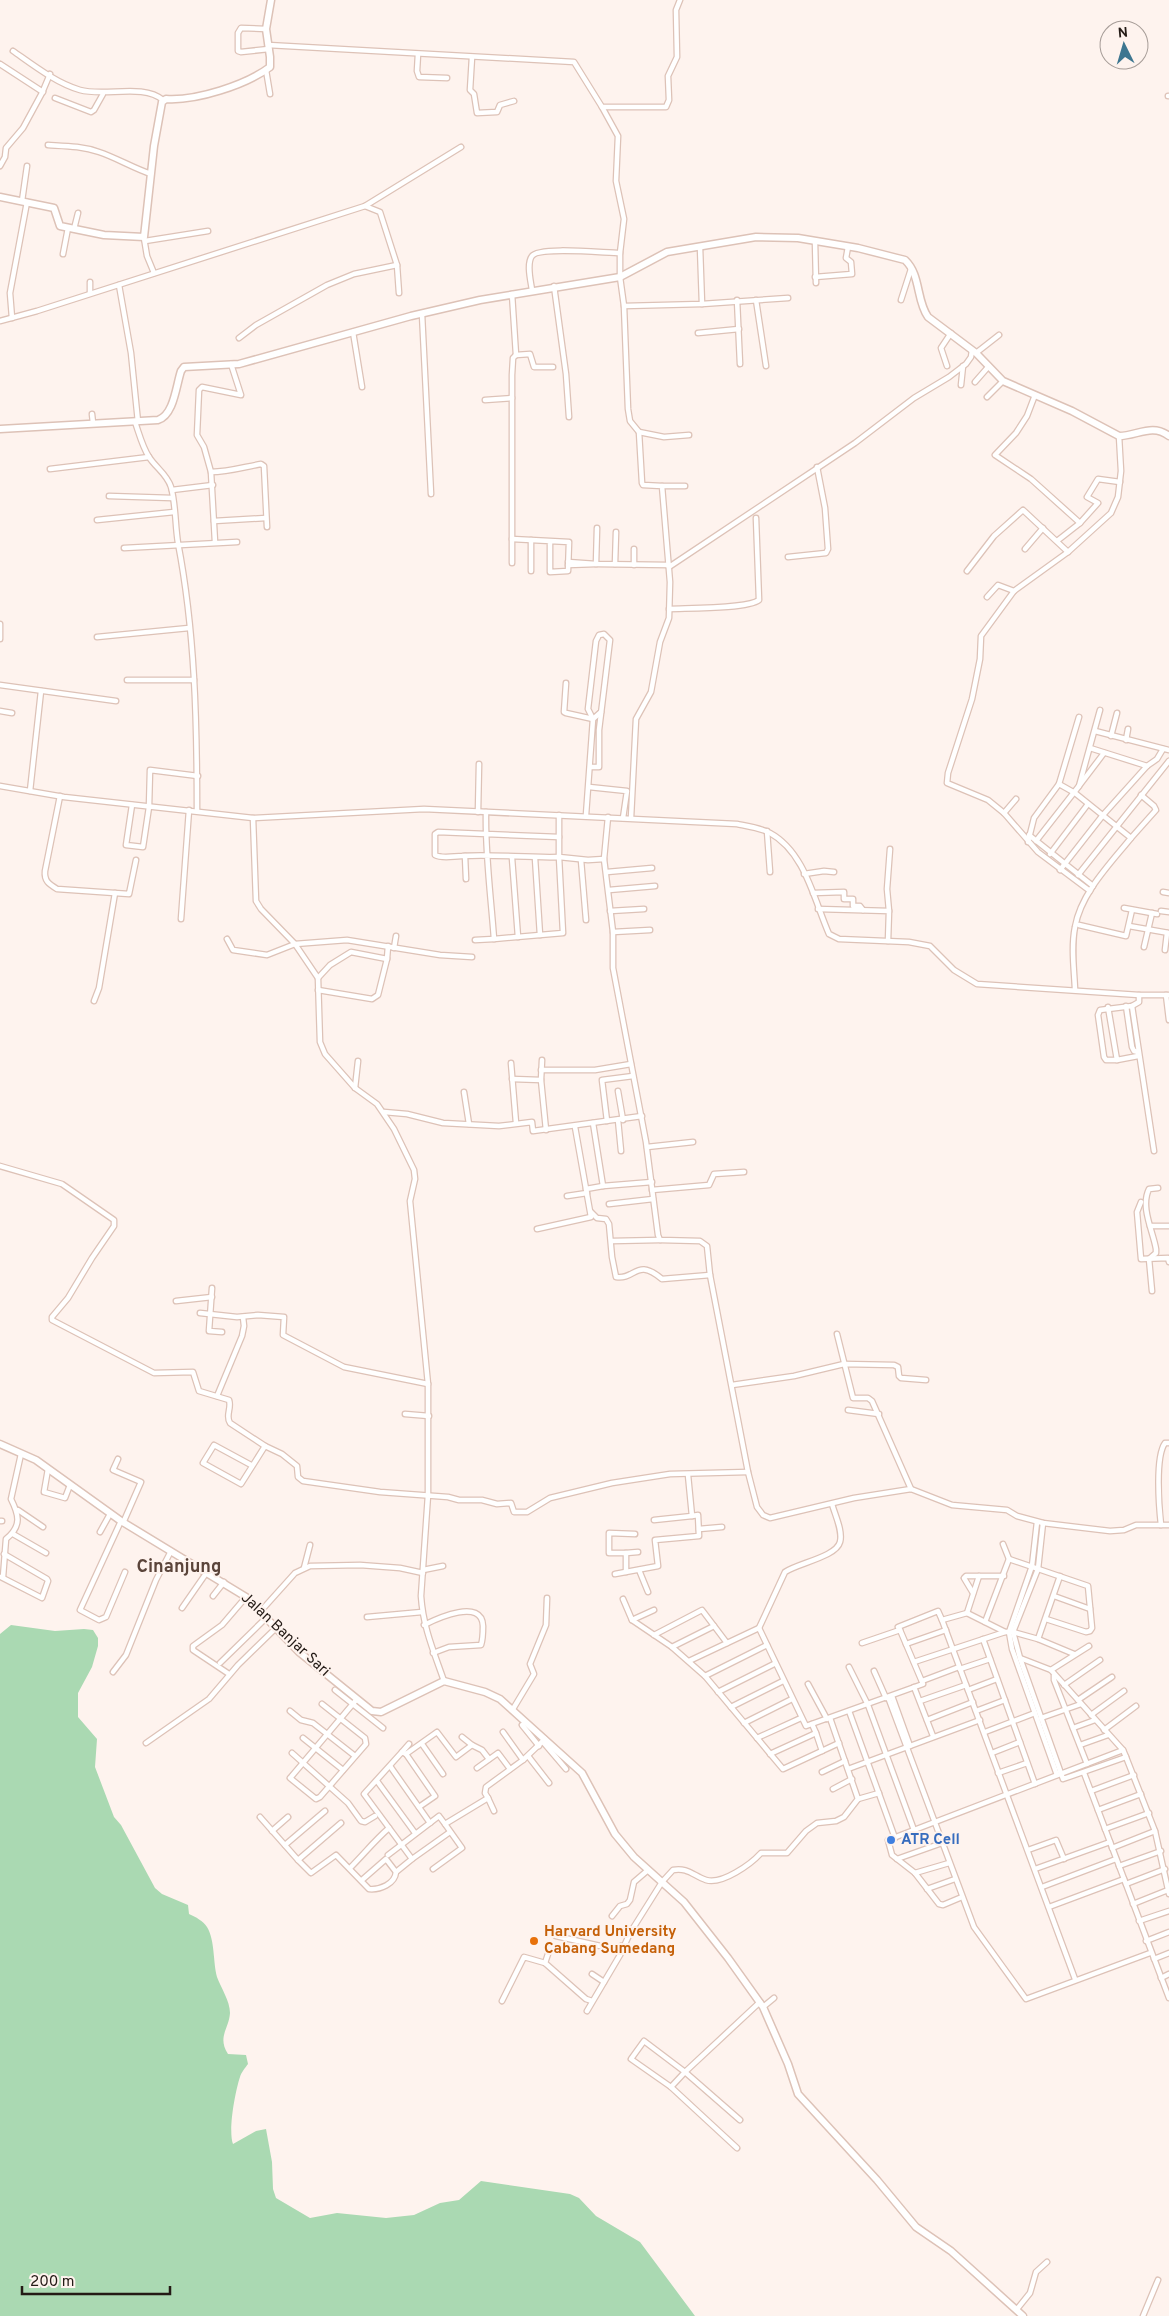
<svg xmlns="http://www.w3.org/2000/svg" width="1169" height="2316" viewBox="0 0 1169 2316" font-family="Overpass,sans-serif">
  <rect width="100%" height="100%" fill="#fef3ee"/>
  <path fill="#aad9b2" d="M11,1625L55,1631L84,1629L93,1630L98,1638V1646L92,1667L78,1693V1717L97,1739L95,1767L114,1817L121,1825L155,1888L162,1894L188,1905L189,1914C196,1917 203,1921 207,1927C215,1940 213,1962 217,1977C221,1988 230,2001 230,2013C229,2029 217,2037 228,2054L246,2055L248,2064C245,2068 241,2073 240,2077C235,2092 228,2131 233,2144L256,2131L266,2129L272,2162L273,2189L276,2198L310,2218L337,2213L386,2218L414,2215L440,2203L459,2200L481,2181L570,2194L579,2198L596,2216L640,2242L695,2316H0V1634Z"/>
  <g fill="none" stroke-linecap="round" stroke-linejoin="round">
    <defs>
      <g id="street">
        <path d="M266,29L241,28L238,33V51L241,52L269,49"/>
        <path d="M268,45L574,62L602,107H666L669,100L668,76L677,57L676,10L680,0"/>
        <path d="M13,51C33,65 56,83 80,90C105,97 143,83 163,100"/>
        <path d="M418,54L417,71L419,77L447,78"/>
        <path d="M472,57L470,90L474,94L477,113L497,112L500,105L514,101"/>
        <path d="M0,64L43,92"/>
        <path d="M266,70L270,94"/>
        <path d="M1168,96H1169"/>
        <path d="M55,98L91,112L94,110L103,94"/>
        <path d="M602,107L618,136L616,181L624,219L620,253V277L624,306L628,409L630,421L639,432L642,483L643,485L662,486L670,582L669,618L660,642L651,692L636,719L631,818"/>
        <path d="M48,145C65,146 82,146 99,152C117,158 133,168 151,174"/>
        <path d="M0,166L5,157L6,148L23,128L42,93L50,74"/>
        <path d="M22,201L27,166"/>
        <path d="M365,206L380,212L397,265L399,293"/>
        <path d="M74,229L78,213"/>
        <path d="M144,238L147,256L154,273"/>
        <path d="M145,241L208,231"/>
        <path d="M815,241L816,283"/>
        <path d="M700,247L702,304"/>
        <path d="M63,254L68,228"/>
        <path d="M815,277L852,274L851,262L846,258L848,247"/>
        <path d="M90,282V293"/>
        <path d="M119,285L131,353L138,422"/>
        <path d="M554,286L566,374L569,417"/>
        <path d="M532,290C531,282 526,264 532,256C539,246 605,253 620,253"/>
        <path d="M512,294L516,355L530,354L534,367H553"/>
        <path d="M737,300L740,364"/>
        <path d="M756,300L766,366"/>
        <path d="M901,300L911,269"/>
        <path d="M624,306L702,304L788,298"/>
        <path d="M422,314L431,494"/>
        <path d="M12,318L10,293L27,202"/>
        <path d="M0,321L37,311L365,206L461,147"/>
        <path d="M353,332L362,387"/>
        <path d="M698,333L739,329"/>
        <path d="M239,338L256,325L327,285L354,274L397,265"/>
        <path d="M976,353L999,335"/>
        <path d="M947,366L941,348L951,333"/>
        <path d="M975,382L989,366"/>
        <path d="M961,385L963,366"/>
        <path d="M1035,395L1027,416L1016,433L995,455L1031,479L1080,523"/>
        <path d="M987,397L1003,381"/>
        <path d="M485,400L512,398"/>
        <path d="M92,414L93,423"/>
        <path d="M135,422C139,433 142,446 149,457C156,468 167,474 171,487C176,505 175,525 178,543C195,631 197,722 197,811"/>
        <path d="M639,432L664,437L689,435"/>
        <path d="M50,469L149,457"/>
        <path d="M211,472C228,472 244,467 261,464L264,466L267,527"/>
        <path d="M662,486H685"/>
        <path d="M172,490L213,485"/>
        <path d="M109,496L172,498"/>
        <path d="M97,520L174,512"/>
        <path d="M214,521L266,518"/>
        <path d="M597,528L596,564L669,565"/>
        <path d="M512,539C531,540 550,541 569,542L568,571L550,572V541"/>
        <path d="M1057,541L1080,523L1098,503L1087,497L1098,479L1120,482"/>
        <path d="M215,542L211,472L204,447L197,435L199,390L202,387L241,395L231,364"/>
        <path d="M124,548L237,542"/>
        <path d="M1025,549L1043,528"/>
        <path d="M788,557L826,553L828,549L825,508L817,467"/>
        <path d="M512,563V375L513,358L516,355"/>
        <path d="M615,564L616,532"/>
        <path d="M568,565L596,564L568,562"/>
        <path d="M634,565V549"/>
        <path d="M669,567L855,443L914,398L949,377L966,364L971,357L972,350"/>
        <path d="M531,571V540"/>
        <path d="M967,571L994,536L1023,510L1068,552"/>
        <path d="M987,597L998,585L1014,591"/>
        <path d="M669,609C686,608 748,609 759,600L756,518"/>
        <path d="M0,624V639"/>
        <path d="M97,637L189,628"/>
        <path d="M127,680H194"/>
        <path d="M566,683L564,712L566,713L593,719L601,712"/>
        <path d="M0,685L116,701"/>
        <path d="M0,711L12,713"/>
        <path d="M1095,731L1169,750"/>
        <path d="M1111,736L1117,713"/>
        <path d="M1126,740L1128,729"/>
        <path d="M1090,748L1147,766"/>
        <path d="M1059,784L1079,717"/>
        <path d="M0,786L64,797L253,818L424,809L737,824C747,826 761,828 770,833C805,852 814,900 829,934L839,939L909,942L930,946L954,970L977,984L1139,995H1169"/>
        <path d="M1079,786L1104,753"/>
        <path d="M589,787L627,791L623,818"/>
        <path d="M30,791L41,691"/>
        <path d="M60,796L45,871C44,881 49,884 57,889L129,894L136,860"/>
        <path d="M132,805L126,845L143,847L149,807L150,770L198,776"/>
        <path d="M478,812L479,764"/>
        <path d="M486,812C485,854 491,897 494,939L563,933L559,857C527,858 494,854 462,856C454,856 442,859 435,855V834L438,832L559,837"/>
        <path d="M1004,813L1016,799"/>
        <path d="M559,815V857L588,860L604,859L613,932V968L646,1142L658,1235L660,1240L700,1241L707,1246L710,1275L748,1472L757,1507L763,1515L770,1518L854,1498L911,1489L952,1505L1007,1510L1017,1516L1043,1523L1110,1531L1124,1530L1136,1525H1169"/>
        <path d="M586,815L593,719L588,709L596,641L599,635L604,634L610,640L599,730V767H591"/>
        <path d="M253,818L256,901L261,909L295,944L318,978L320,1042L325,1054L355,1088L377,1104L394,1129L414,1170L415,1179L410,1201L428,1384V1495L421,1596C423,1627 434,1652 444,1681"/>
        <path d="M767,831L770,872"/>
        <path d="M1029,835L1093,886"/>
        <path d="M1131,838L1156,810L1154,806L1141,795"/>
        <path d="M1036,841L1079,786L1100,710"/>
        <path d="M1028,842L1034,818L1059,784L1075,793L1131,838C1110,864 1081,893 1075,927C1071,947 1074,968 1075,989"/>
        <path d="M1050,854L1088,804"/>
        <path d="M465,856L466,879"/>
        <path d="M512,858L518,937"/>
        <path d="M535,858L540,935"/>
        <path d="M604,859L608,817"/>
        <path d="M581,860L586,920"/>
        <path d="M1060,870L1103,815L1147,766L1157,759L1163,749"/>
        <path d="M607,872L652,868"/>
        <path d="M804,874L824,871L834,872"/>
        <path d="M1078,875L1169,761"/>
        <path d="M609,890L655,886"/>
        <path d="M1090,891L1038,852L1004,813L988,800L947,783L948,773L972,699L980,659L981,636L1014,591L1068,552L1111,513L1118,497L1121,471L1119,436"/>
        <path d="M1163,892L1169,893"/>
        <path d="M813,893L844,892V899H853V906H860L863,910"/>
        <path d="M1124,908L1157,914"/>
        <path d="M818,909L889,911L888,941"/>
        <path d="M610,911L644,909"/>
        <path d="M889,911L887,889L890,849"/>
        <path d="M1161,911L1169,912"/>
        <path d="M181,919L189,810"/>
        <path d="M1079,925L1126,936L1132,910"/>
        <path d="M1129,926L1169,933"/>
        <path d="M613,932L650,930"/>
        <path d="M227,939L233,950L267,955L295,944L347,940L440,955L472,957"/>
        <path d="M475,940L494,939"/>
        <path d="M1144,947L1152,913"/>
        <path d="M394,948L396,936"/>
        <path d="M1165,950L1167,933"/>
        <path d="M318,978L330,965L351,952L387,959L388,946"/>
        <path d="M318,990L372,999L378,995L387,959"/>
        <path d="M1166,995L1169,1020"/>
        <path d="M94,1001L99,988L115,893"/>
        <path d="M1126,1006L1132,1047L1134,1051L1138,1052"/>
        <path d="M1132,1006L1154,1151"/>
        <path d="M1108,1007L1117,1060L1138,1056"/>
        <path d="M542,1060L541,1080L546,1130"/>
        <path d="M1117,1060H1106L1104,1057L1098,1015L1100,1010L1132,1006L1139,1002V995"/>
        <path d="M511,1063L516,1123"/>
        <path d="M541,1070H595L631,1064"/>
        <path d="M512,1079L541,1080"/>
        <path d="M355,1088L358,1061"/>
        <path d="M618,1091L623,1120"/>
        <path d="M464,1092L469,1124"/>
        <path d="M384,1112L407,1114L443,1123L499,1126L532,1122L533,1131L642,1116"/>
        <path d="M618,1120L621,1151"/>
        <path d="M607,1121L602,1080L633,1076"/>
        <path d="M593,1123L603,1186"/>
        <path d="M647,1147L693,1142"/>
        <path d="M0,1166L62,1184L114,1220V1226L92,1258L68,1298L52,1317V1320L154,1373L193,1372L199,1391L229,1400C232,1408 225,1416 230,1423L265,1446L241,1484L203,1463L214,1445L251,1465"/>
        <path d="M586,1189L603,1186L652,1182"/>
        <path d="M652,1190L709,1185L714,1174L744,1172"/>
        <path d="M567,1196L587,1193"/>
        <path d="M1141,1202L1137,1212L1141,1259L1168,1258L1169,1262"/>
        <path d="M609,1204L653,1199"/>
        <path d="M591,1212L597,1218L606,1219L609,1224L612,1257L616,1277C636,1280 636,1257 662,1279L710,1275"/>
        <path d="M1150,1226H1169"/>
        <path d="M537,1229L591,1217L575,1127"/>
        <path d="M612,1241L660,1240"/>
        <path d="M212,1288L209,1331L222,1332"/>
        <path d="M1152,1291L1149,1259L1156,1253V1249C1153,1231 1140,1207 1149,1189L1158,1188"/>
        <path d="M176,1301L212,1297"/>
        <path d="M200,1313L237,1317L258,1315L284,1317L283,1335L344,1367L428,1384"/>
        <path d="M837,1334L853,1398H868L872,1401L911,1489"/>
        <path d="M732,1385L794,1376L844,1364L894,1365L898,1367L899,1376L901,1378L926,1380"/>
        <path d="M217,1396L242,1336L244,1326L243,1317"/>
        <path d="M848,1410L879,1414"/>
        <path d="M405,1414L429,1416"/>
        <path d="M265,1446L282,1454L297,1466L298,1477L303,1481L380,1492L448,1497L459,1500H482L497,1504L511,1503L514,1512H527L550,1498L612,1483L670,1474L748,1472"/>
        <path d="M118,1459L113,1470L141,1482L123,1523"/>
        <path d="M48,1469L44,1492L65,1498L70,1485"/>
        <path d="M18,1510L43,1527"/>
        <path d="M654,1520L692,1516L688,1475"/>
        <path d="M0,1521H2"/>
        <path d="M121,1521L80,1610L99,1620L106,1617L125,1572"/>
        <path d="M1037,1522L1032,1566L1009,1632L1012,1649L1057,1775"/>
        <path d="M1043,1523L1038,1569L1013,1632L1038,1639L1074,1654"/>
        <path d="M1161,1525C1159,1507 1155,1457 1165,1443H1169"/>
        <path d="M699,1529L722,1527"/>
        <path d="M100,1532L110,1514"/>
        <path d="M13,1534L46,1553"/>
        <path d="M626,1553L638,1552"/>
        <path d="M1009,1559L1088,1586L1092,1628L1090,1631L1086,1632L1046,1619"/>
        <path d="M304,1568L310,1545"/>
        <path d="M423,1570L443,1566"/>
        <path d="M639,1570L648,1592"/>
        <path d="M626,1572V1553H609V1533L635,1534"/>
        <path d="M615,1574L658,1566L655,1540L699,1536L698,1515L692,1516"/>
        <path d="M1,1577L42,1598L48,1581L47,1579L4,1554"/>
        <path d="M3,1577L6,1539C22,1526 19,1515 11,1499L21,1454"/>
        <path d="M973,1593L964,1578L966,1576H1004"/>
        <path d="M213,1596L224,1582"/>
        <path d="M1054,1596L1090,1609"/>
        <path d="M623,1599L632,1620L672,1647L705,1676L783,1769L839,1743"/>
        <path d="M182,1608L207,1572"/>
        <path d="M260,1612L295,1573L310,1566L360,1565L400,1568L423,1573"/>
        <path d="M967,1613L979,1576"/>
        <path d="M367,1617L422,1612"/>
        <path d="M632,1620L654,1610"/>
        <path d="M942,1620L1075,1979"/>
        <path d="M985,1622L1009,1559L1003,1544"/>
        <path d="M424,1625C438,1618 482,1598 483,1626C483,1633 483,1639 481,1645L449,1647L433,1653"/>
        <path d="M759,1628L806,1726L923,1684L900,1630"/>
        <path d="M654,1635L702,1610L727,1643"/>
        <path d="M983,1639L1035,1784"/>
        <path d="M1038,1639L1060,1576"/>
        <path d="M862,1643L900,1630L898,1627L938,1611L942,1620L967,1613L1005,1632H1013L1020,1658L1063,1779L1126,1757L1155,1831L1169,1894"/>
        <path d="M906,1644L946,1630"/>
        <path d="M672,1647L714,1626"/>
        <path d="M1020,1658L1051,1670L1123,1750L1126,1757"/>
        <path d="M689,1661L759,1628L785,1572C798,1563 836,1557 840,1542C843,1531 835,1515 832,1504"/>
        <path d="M914,1662L1005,1632"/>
        <path d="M220,1663L266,1618"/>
        <path d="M849,1667L868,1705L914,1830"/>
        <path d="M960,1669L990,1659"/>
        <path d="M1051,1670L1089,1646"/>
        <path d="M874,1671L886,1698"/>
        <path d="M113,1672L126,1655L156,1580L171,1551"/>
        <path d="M229,1674L193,1650V1646L222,1625L246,1597"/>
        <path d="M1054,1675V1680L1087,1764"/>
        <path d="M705,1676L767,1645"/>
        <path d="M922,1681L959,1667"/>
        <path d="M808,1684L827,1719"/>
        <path d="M1064,1685L1100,1660"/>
        <path d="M914,1687L933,1736"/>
        <path d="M335,1690L383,1728"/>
        <path d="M968,1690L997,1679"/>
        <path d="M718,1692L774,1664"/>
        <path d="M892,1696L910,1746"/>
        <path d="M888,1697L974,1927L1026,1999L1150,1953"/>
        <path d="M1078,1700L1112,1677"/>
        <path d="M920,1701L966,1685"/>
        <path d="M322,1704L365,1738L366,1744L320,1797L316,1799L290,1778L291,1777C313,1751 335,1725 357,1699"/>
        <path d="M731,1707L783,1681"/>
        <path d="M513,1709L534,1674L530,1664L546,1625L547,1598"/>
        <path d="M290,1711L301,1720L313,1723L355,1756"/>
        <path d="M849,1711L895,1838"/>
        <path d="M976,1711L1005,1700"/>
        <path d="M1091,1715L1124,1691"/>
        <path d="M1041,1718L1081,1704"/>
        <path d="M927,1720L973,1702"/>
        <path d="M744,1723L792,1699"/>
        <path d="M522,1725L539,1746"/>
        <path d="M1073,1728L1095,1720"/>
        <path d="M1104,1730L1136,1706"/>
        <path d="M503,1732L523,1760"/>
        <path d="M985,1732L1035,1713"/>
        <path d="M816,1733L822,1751"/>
        <path d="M462,1737L472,1745"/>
        <path d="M303,1738L343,1770"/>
        <path d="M757,1738L801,1718"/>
        <path d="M543,1742L566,1769"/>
        <path d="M146,1743L209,1699L238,1665L276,1628"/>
        <path d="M422,1744L443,1774"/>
        <path d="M1080,1745L1108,1735"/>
        <path d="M402,1752L409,1744"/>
        <path d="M292,1753L348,1803L361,1821L365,1822L375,1816"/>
        <path d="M992,1753L1020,1742"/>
        <path d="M406,1754L435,1796L419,1807"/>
        <path d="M770,1754L816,1733L812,1724"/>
        <path d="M528,1756L549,1783"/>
        <path d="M390,1766L430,1823"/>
        <path d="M477,1768L498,1753L510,1769"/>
        <path d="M848,1769L980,1720"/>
        <path d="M822,1772L845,1761"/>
        <path d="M998,1773L1027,1763"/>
        <path d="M1084,1773L1169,1998"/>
        <path d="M377,1781L415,1833"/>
        <path d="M833,1789L852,1779"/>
        <path d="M1091,1791L1134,1775"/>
        <path d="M488,1798L494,1811"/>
        <path d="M858,1799L879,1793"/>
        <path d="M1098,1810L1141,1794"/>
        <path d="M260,1817L298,1860"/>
        <path d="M341,1823L298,1860L311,1873L336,1855L369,1889C380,1890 395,1884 396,1872L386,1859L362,1880"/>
        <path d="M1105,1829L1149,1813"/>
        <path d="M272,1831L288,1817"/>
        <path d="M450,1832L412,1859L364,1794L402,1752L406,1754L437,1732L456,1757L472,1745L482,1750L489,1759"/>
        <path d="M285,1845L325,1811"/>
        <path d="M1112,1848L1155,1831"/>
        <path d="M1028,1850L1056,1840L1064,1859"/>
        <path d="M388,1855L439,1816L445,1824L488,1798L485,1793L486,1787L523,1760L545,1739"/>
        <path d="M897,1859L942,1843"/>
        <path d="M1119,1866L1161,1851"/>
        <path d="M350,1868C364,1854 375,1840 389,1828"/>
        <path d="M433,1869L462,1848L445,1824"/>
        <path d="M1035,1869L1110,1842"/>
        <path d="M396,1872L412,1859"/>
        <path d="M915,1873L949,1863"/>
        <path d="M1126,1884L1165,1869"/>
        <path d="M1042,1887L1116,1859"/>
        <path d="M927,1889L955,1879"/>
        <path d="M962,1897L943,1905L939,1904L915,1873L892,1855L888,1840L1123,1750"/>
        <path d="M1133,1904L1168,1890"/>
        <path d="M1049,1907L1124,1879"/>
        <path d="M612,1916L620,1906L627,1904L630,1900L634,1882L648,1870"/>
        <path d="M1139,1921L1169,1911"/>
        <path d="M556,1936L618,1950L621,1946"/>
        <path d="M1146,1941L1169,1932"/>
        <path d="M548,1954L545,1963L586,1999L592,2001"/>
        <path d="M1154,1959L1169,1953"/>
        <path d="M592,1974L604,1982"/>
        <path d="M1161,1978L1169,1974"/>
        <path d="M502,2001L524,1957L545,1963"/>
        <path d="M763,2007L774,1998"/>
        <path d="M587,2011L620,1955L630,1933L662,1882L673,1870C687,1867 694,1876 706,1880C722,1885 751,1864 761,1853H787L806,1831L817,1823L836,1821L844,1817L858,1799L830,1718"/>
        <path d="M671,2087L685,2072L760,2002"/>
        <path d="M737,2148L671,2087L631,2059L644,2041L685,2072L740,2120"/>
        <path d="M1017,2309L1030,2293L1036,2272L1047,2262"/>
        <path d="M1143,2316L1158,2280"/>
      </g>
      <g id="secondary">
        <path d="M0,197L54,208L60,226L104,235L144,237L154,146L162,102L166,99C196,101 246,85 270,67V57L266,29L271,0"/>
        <path d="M0,429L158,420C174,415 176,386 181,371L184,367L239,364L411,316L480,300L620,277L667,252L756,237L798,238L858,248L905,260C921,275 916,300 928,317L976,353L1003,381L1072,411L1119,436C1137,436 1152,423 1169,436"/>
        <path d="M0,1444L36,1460L121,1521L246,1597L299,1652L372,1711L381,1712L444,1681L485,1692L500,1699L582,1773L615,1834L634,1857L684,1902L728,1958L763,2007L788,2064L798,2094L877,2180L916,2227L951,2251L1023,2316"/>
      </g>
    </defs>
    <use href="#street" stroke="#ddc2b7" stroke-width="7"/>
    <use href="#secondary" stroke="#ddc2b7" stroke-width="9"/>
    <use href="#street" stroke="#fff" stroke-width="4.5"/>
    <use href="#secondary" stroke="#fff" stroke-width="6"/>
  </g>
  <circle fill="#3f7fe0" stroke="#fef3ee" stroke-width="2" cx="891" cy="1840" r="5"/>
  <circle fill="#e8710a" stroke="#fef3ee" stroke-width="2" cx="534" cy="1941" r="5"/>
  <g text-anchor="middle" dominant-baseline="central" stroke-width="4" stroke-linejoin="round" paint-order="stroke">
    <g font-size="15" fill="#241b16" stroke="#fef3ee">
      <text transform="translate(285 1635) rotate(43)">Jalan Banjar Sari</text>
    </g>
    <g font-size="15" font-weight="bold" fill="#366cbe" stroke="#fef3ee" text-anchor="start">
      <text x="901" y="1840">ATR Cell</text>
    </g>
    <g font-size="15" font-weight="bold" fill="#c56008" stroke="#fef3ee" text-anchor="start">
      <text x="544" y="1932">Harvard University<tspan x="544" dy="17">Cabang Sumedang</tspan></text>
    </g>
    <g font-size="18" font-weight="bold" fill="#5a443a" stroke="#fef3ee">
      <text x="179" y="1567">Cinanjung</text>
    </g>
  </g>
  <g transform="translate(1124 45) rotate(355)"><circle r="24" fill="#fef3ee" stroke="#a79d98"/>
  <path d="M0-4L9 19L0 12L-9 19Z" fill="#3d7690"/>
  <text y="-8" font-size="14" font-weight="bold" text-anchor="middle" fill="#241b16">N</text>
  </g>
  <path d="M22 2286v8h148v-8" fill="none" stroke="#241b16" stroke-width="2.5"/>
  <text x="30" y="2286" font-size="15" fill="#241b16" stroke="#fef3ee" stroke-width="4" paint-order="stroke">200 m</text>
</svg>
